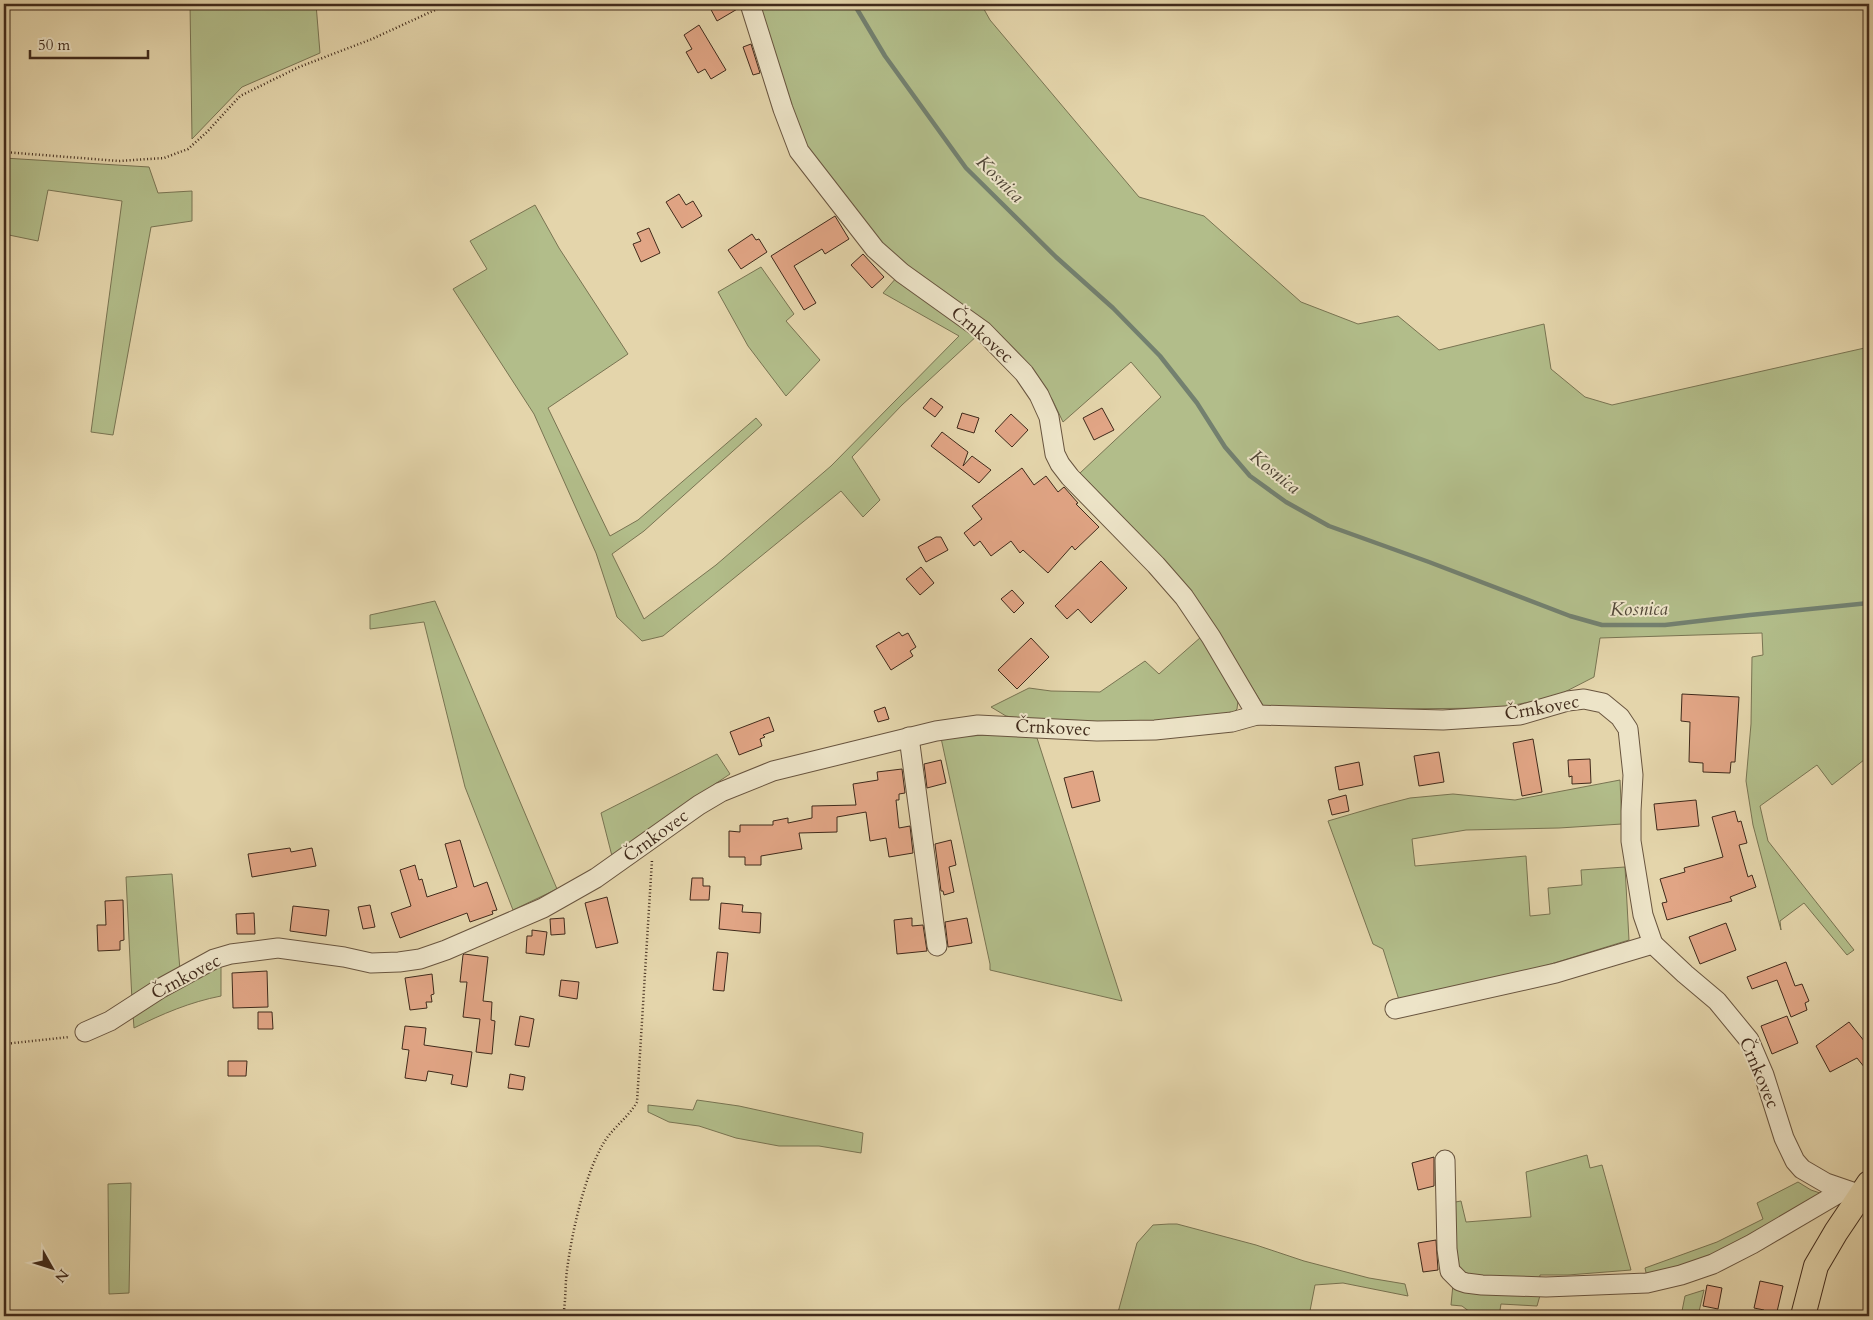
<svg xmlns="http://www.w3.org/2000/svg" width="1873" height="1320" viewBox="0 0 1873 1320" font-family="Cardo,serif">
  <rect width="100%" height="100%" fill="#e4d5ab"/>
  <filter id="stains"><feTurbulence type="fractalNoise" baseFrequency=".004" numOctaves="4"/><feColorMatrix values="0 0 0 0 .2 0 0 0 0 .09 0 0 0 0 .02 0 0 0 .5 -.17"/></filter>
  <radialGradient id="worn" r=".72"><stop offset=".6" stop-color="#630" stop-opacity="0"/><stop offset="1" stop-color="#630" stop-opacity=".3"/></radialGradient>
  <g fill="#b2bd8a" stroke="#797452">
    <path d="M190,4H316L320,53L242,87L192,139Z"/>
    <path d="M755,4H981L990,20L1139,197L1204,216L1301,302L1358,324L1398,316L1439,350L1544,324L1551,369L1585,397L1612,405L1869,347V756L1832,785L1817,765L1760,806L1768,841L1854,950L1847,955L1804,903L1780,921L1781,930L1753,825L1746,781L1751,724L1752,657L1763,655L1762,633L1600,638L1594,677L1555,697L1499,708L1266,710L1201,605L1116,511L1080,473L1161,397L1131,362L1063,422L1052,399L1028,366L878,243L800,142Z"/>
    <path d="M4,158L149,167L158,193L192,191V221L151,227L113,435L91,432L122,201L48,190L38,241L4,234Z"/>
    <path d="M535,205L559,248L628,354L548,408L610,536L638,520L756,418L762,425L644,531L612,554L644,619L716,565L831,466L959,336L883,293L897,277L979,334L902,405L852,457L880,500L863,517L841,491L663,636L642,641L617,617L596,553L534,414L453,289L487,269L470,241Z"/>
    <path d="M761,267L794,314L786,321L820,360L786,396L748,346L718,292Z"/>
    <path d="M435,601L557,889L513,910L465,787L424,622L370,629V615Z"/>
    <path d="M1201,637L1238,701L1237,709L1231,715L1151,724L1023,719L1006,716L991,707L1029,688L1051,691L1100,692L1145,661L1159,674Z"/>
    <path d="M1000,734L1037,738L1122,1001L990,970V964L941,738Z"/>
    <path d="M717,754L730,774L700,794L613,860L601,813Z"/>
    <path d="M1620,780L1622,824L1559,828L1466,830L1412,839L1415,866L1526,856L1530,916L1550,914L1548,888L1582,885L1581,870L1625,867L1629,940L1538,968L1399,1000L1383,949L1373,944L1328,821L1379,806L1410,798L1453,794L1515,800Z"/>
    <path d="M172,874L180,970L132,1001L126,877Z"/>
    <path d="M221,966V996C190,1002 162,1014 134,1028L133,1014Z"/>
    <path d="M697,1100L739,1106L863,1133L861,1153L819,1146H779L736,1138L699,1126L669,1122L648,1112V1105L693,1110Z"/>
    <path d="M1587,1155L1590,1168L1602,1165L1631,1270L1568,1275H1540L1539,1282L1460,1275L1450,1203L1461,1201L1466,1222L1531,1217L1526,1172Z"/>
    <path d="M1798,1182L1811,1190L1823,1194L1708,1261L1647,1277L1645,1268L1717,1242L1763,1219L1757,1203Z"/>
    <path d="M131,1183L129,1293L109,1294L108,1184Z"/>
    <path d="M1169,1224H1177L1256,1245L1304,1261L1369,1278L1405,1284L1408,1296L1343,1283L1315,1285L1309,1316H1117L1137,1243L1153,1225Z"/>
    <path d="M1453,1284L1541,1292L1537,1306L1501,1304L1499,1316H1470V1312L1462,1306L1451,1305Z"/>
    <path d="M1704,1290L1698,1316H1681L1685,1296Z"/>
  </g>
  <g fill="none" stroke-linecap="round" stroke-linejoin="round">
    <path stroke="#73806f" stroke-width="4.5" d="M854,4L885,56L966,168L1056,257L1113,308L1160,356L1197,403L1225,447L1250,476L1286,502L1329,526L1429,562L1570,616L1602,625H1665L1750,615L1869,603"/>
  </g>
  <g fill="#e1a585" stroke="#402a1b">
    <path d="M708,4H739V8L717,21Z"/>
    <path d="M699,25L726,70L711,79L705,69L698,73L686,52L692,49L684,35Z"/>
    <path d="M751,44L760,73L753,75L743,47Z"/>
    <path d="M679,194L686,205L693,201L702,216L682,228L666,202Z"/>
    <path d="M835,216L849,239L825,254L822,249L794,266L816,303L804,310L771,256Z"/>
    <path d="M649,228L660,253L641,262L633,244L641,241L637,233Z"/>
    <path d="M752,234L756,240L759,239L767,252L741,269L728,250Z"/>
    <path d="M863,254L884,277L872,288L851,265Z"/>
    <path d="M931,398L943,407L935,417L923,408Z"/>
    <path d="M1102,408L1114,430L1094,440L1083,418Z"/>
    <path d="M962,413L979,418L974,433L957,428Z"/>
    <path d="M1011,414L1028,430L1012,447L995,431Z"/>
    <path d="M942,432L968,452L963,466L972,456L991,470L979,483L931,446Z"/>
    <path d="M1022,468L1034,485L1046,476L1058,492L1064,487L1078,503L1076,504L1099,527L1075,550L1072,546L1048,573L1023,550L1020,553L1011,541L991,556L980,541L974,546L964,533L982,519L972,506Z"/>
    <path d="M936,537H941L948,550L926,562L918,547Z"/>
    <path d="M1101,561L1127,588L1091,623L1078,609L1067,619L1055,606Z"/>
    <path d="M921,567L934,583L920,595L906,579Z"/>
    <path d="M1012,590L1024,603L1014,613L1001,599Z"/>
    <path d="M899,632L902,636L908,633L916,647L910,651L913,656L891,670L876,646Z"/>
    <path d="M1031,638L1049,657L1017,689L998,670Z"/>
    <path d="M1682,694L1739,697L1735,762H1731L1730,773L1703,772V763L1689,762L1690,722L1681,721Z"/>
    <path d="M885,707L889,719L878,722L874,711Z"/>
    <path d="M769,717L774,731L763,735L765,737L760,739L762,746L739,755L730,732Z"/>
    <path d="M1533,739L1542,792L1522,796L1513,743Z"/>
    <path d="M1439,752L1444,782L1419,786L1414,756Z"/>
    <path d="M1590,759L1591,783L1572,784V776L1569,777L1568,760Z"/>
    <path d="M941,760L946,783L927,788L924,764Z"/>
    <path d="M1359,762L1363,785L1339,790L1335,767Z"/>
    <path d="M902,769L905,793L899,794V800H896L899,828L910,826L913,853L889,857L886,838L870,841L866,812L837,817V832L799,833L802,849L761,856V865H745V857H729V831L740,832V825H773V821L788,818V823L812,818V806L856,805L853,784L878,780L877,772Z"/>
    <path d="M1093,771L1100,801L1072,808L1064,778Z"/>
    <path d="M1346,795L1349,811L1332,815L1328,800Z"/>
    <path d="M1696,800L1699,826L1657,830L1654,804Z"/>
    <path d="M1735,811L1738,822L1741,821L1747,843L1739,845L1748,877L1752,875L1756,887L1730,897L1732,901L1667,920L1662,903L1667,902L1660,879L1685,872L1684,868L1723,857L1712,817Z"/>
    <path d="M460,840L474,887L487,882L497,910L492,911L493,914L470,922L467,913L400,938L391,913L411,906L400,870L415,865L419,880L422,879L427,897L457,887L445,844Z"/>
    <path d="M951,840L956,865L949,867L954,892L944,895L943,891H941L935,844Z"/>
    <path d="M290,848L291,852L312,848L316,866L252,877L248,854Z"/>
    <path d="M692,878H703V886H710L709,900H690Z"/>
    <path d="M607,897L618,943L596,948L585,903Z"/>
    <path d="M123,900L124,940L120,941V950L98,951L97,925H106L105,901Z"/>
    <path d="M721,903L743,905L742,912L761,913L760,933L719,929Z"/>
    <path d="M370,905L375,927L363,929L358,907Z"/>
    <path d="M293,906L329,910L326,936L290,931Z"/>
    <path d="M254,913L255,934H237L236,914Z"/>
    <path d="M564,918L565,934L551,935L550,919Z"/>
    <path d="M912,918V926L923,925L927,951L897,954L894,920Z"/>
    <path d="M967,918L972,943L948,947L945,922Z"/>
    <path d="M1726,923L1736,950L1700,964L1689,937Z"/>
    <path d="M532,930L547,932L544,955L526,953L527,936H532Z"/>
    <path d="M717,952L728,953L724,991L713,990Z"/>
    <path d="M464,954L488,957L483,1001L492,1002L491,1020L495,1021L492,1054L476,1052L480,1019L463,1017L467,982H460L463,955Z"/>
    <path d="M1786,962L1795,986L1802,984L1809,1001L1805,1003L1807,1010L1791,1017L1777,980L1752,989L1747,977Z"/>
    <path d="M267,971L268,1007L233,1008L232,973Z"/>
    <path d="M432,974L434,994L431,995L432,1002H426L427,1008L410,1010L405,978Z"/>
    <path d="M561,980L579,982L577,999L559,996Z"/>
    <path d="M258,1012H272L273,1029H258Z"/>
    <path d="M520,1016L534,1019L529,1047L515,1045Z"/>
    <path d="M1787,1016L1798,1043L1772,1054L1761,1026Z"/>
    <path d="M1849,1022L1869,1047V1073L1857,1058L1830,1072L1816,1046Z"/>
    <path d="M405,1026L426,1028L424,1045L472,1052L467,1087L451,1084L453,1075L428,1071L426,1081L405,1078L409,1050L402,1049Z"/>
    <path d="M228,1061H247L246,1076H228Z"/>
    <path d="M510,1074L525,1077L523,1090L508,1088Z"/>
    <path d="M1434,1157V1186L1418,1190L1412,1163Z"/>
    <path d="M1436,1240L1438,1270L1423,1272L1418,1243Z"/>
    <path d="M1760,1281L1783,1286L1776,1316H1763L1764,1310L1754,1308Z"/>
    <path d="M1707,1285L1722,1288L1718,1309L1703,1306Z"/>
  </g>
  <g fill="none" stroke-linecap="round" stroke-linejoin="round">
    <defs>
      <g id="minor">
        <path d="M750,4L783,109L799,151L875,249L902,273L983,331L1024,373L1039,395L1049,417L1055,454L1060,464L1070,477L1156,565L1184,597L1211,637L1257,715"/>
        <path d="M909,737L937,946"/>
        <path d="M1395,1009L1556,973L1653,944L1685,974L1717,1001L1749,1040L1764,1075L1784,1138L1795,1161L1802,1169L1826,1183L1861,1195"/>
        <path d="M85,1032L110,1021L161,988L214,959L231,954L278,948L344,957L371,963L399,962L420,959L446,950L543,908L596,878L699,805L721,792L773,771L936,731L978,725L1097,731L1155,730L1232,722L1257,715L1443,720L1520,715L1568,701L1584,699L1603,703L1620,717L1628,729L1633,775L1631,811V841L1643,915L1653,944"/>
        <path d="M1445,1160L1447,1249L1450,1271L1460,1281L1466,1283L1482,1285L1546,1287L1647,1283L1681,1275L1713,1264L1752,1244L1844,1190"/>
      </g>
      <path id="major" d="M1803,1316L1816,1266L1836,1232L1869,1183"/>
    </defs>
    <use href="#minor" stroke="#69553f" stroke-width="21"/>
    <use href="#major" stroke="#402a1b" stroke-width="26"/>
    <g stroke="#402a1b" stroke-width="2.5" stroke-dasharray="1 2.5" stroke-linecap="butt">
      <path d="M4,152L119,161L164,158L188,149L207,132L240,96L299,67L372,39L448,4"/>
      <path d="M4,1044L69,1037"/>
      <path d="M563,1316C566,1301 565,1285 567,1270C572,1232 584,1177 603,1144C612,1128 628,1118 637,1102L652,860"/>
    </g>
    <use href="#minor" stroke="#ede4c8" stroke-width="19"/>
    <use href="#major" stroke="#e4d5ab" stroke-width="24"/>
  </g>
  <g text-anchor="middle" dominant-baseline="central" stroke-width="4" stroke-linejoin="round" paint-order="stroke">
    <g font-size="18" fill="#402a1b" stroke="#ede4c8">
      <text transform="translate(982 335) rotate(41)">Črnkovec</text>
      <text transform="translate(1542 708) rotate(-10)">Črnkovec</text>
      <text transform="translate(1053 728) rotate(3)">Črnkovec</text>
      <text transform="translate(656 836) rotate(-36)">Črnkovec</text>
      <text transform="translate(186 977) rotate(-28)">Črnkovec</text>
      <text transform="translate(1759 1073) rotate(67)">Črnkovec</text>
    </g>
    <g font-size="19" font-style="italic" fill="#514737" stroke="#ede4c8">
      <text transform="translate(1000 179) rotate(45)">Kosnica</text>
      <text transform="translate(1275 472) rotate(39)">Kosnica</text>
      <text transform="translate(1639 609) rotate(-1)">Kosnica</text>
    </g>
  </g>
  <rect width="1873" height="1320" fill="none" stroke="#e4d5ab" stroke-width="20"/>
  <rect x="5" y="5" width="1863" height="1310" fill="none" stroke="#402a1b" stroke-width="2.5"/>
  <rect x="10" y="10" width="1853" height="1300" fill="none" stroke="#402a1b"/>
  <g transform="translate(52 1268) rotate(129)" stroke="#ede4c8" stroke-width="4" paint-order="stroke">
  <path d="M0-4L9 19L0 12L-9 19Z" fill="#402a1b"/>
  <text y="-8" font-size="14" font-weight="bold" text-anchor="middle" fill="#402a1b">N</text>
  </g>
  <path d="M30 50v8h118v-8" fill="none" stroke="#402a1b" stroke-width="2.5"/>
  <text x="38" y="50" font-size="15" fill="#402a1b" stroke="#ede4c8" stroke-width="4" paint-order="stroke">50 m</text>
  <rect width="100%" height="100%" filter="url(#stains)"/>
  <rect width="100%" height="100%" fill="url(#worn)"/>
</svg>
